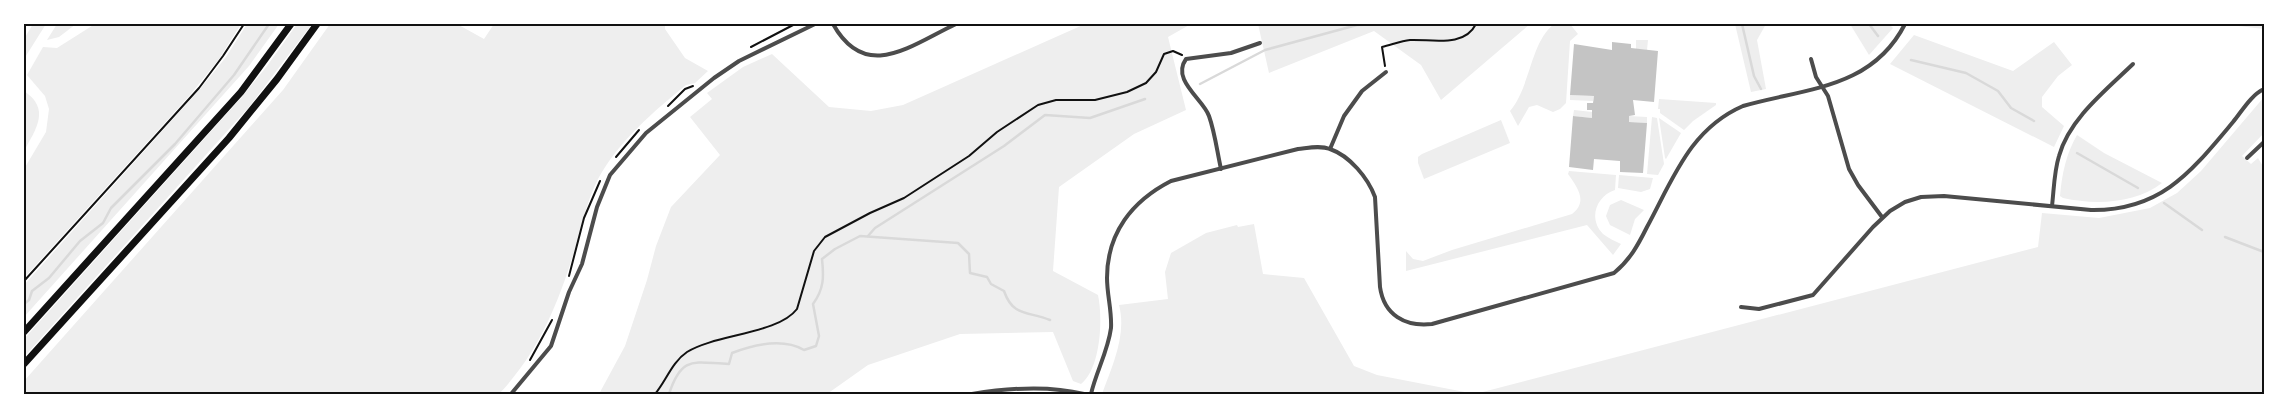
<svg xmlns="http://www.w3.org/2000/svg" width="2288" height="418" viewBox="0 0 2288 418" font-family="Poppins,sans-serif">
  <rect width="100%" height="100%" fill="#fff"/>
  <g fill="#eee">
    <path d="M33,24H46L24,59V39Z"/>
    <path d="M57,24H76L59,37L47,40Z"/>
    <path d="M95,24H241L219,59L190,95L24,278V169L46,132L49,109L45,96L27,75L43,47L57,48Z"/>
    <path d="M247,24H279L249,66L24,317V285L200,89L226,57Z"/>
    <path d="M297,24H312L249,107L24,357V339L241,98L267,66Z"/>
    <path d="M330,24H457L484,39L494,24H665V29L685,58L708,71L695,83L686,85C654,111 618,142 598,179C585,204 582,229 573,255C557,307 537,354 499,394H24V381L283,90Z"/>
    <path d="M1085,24H1191L1168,37L1186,110L1134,134L1059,187L1053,271L1098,295C1103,318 1101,368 1081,384L1073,381L1053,332L960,334L868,365L827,394H599L625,346L647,280L656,246L671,207L720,155L690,117L712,99L707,93L743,67L772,54L829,107L871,111L903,105Z"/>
    <path d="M1258,24H1530L1441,100L1421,65L1374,31L1269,73Z"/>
    <path d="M1554,24H1570L1578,34L1570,41L1566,103L1560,109L1553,112L1537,105L1529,107L1518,126L1510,111C1531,86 1530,43 1554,24Z"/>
    <path d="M1735,24H1766L1757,40L1766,89L1751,92Z"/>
    <path d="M1850,24H1889L1893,28L1869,55Z"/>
    <path d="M2221,24H2264V29Z"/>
    <path d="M1914,35L2013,71L2054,42L2072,65L2058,76L2042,97V107L2064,126L2054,147L1890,64Z"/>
    <path d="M1636,40H1648L1647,50L1636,49Z"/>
    <path d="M24,91C51,109 36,129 24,151Z"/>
    <path d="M1570,95L1594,96L1593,101L1570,100Z"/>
    <path d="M2264,97V133L2242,156L2251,164L2258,158L2264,168V394H1102C1112,366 1127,335 1119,305L1168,299L1165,272L1171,253L1206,233L1237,225L1238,227L1254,224L1263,274L1304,278L1354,366L1377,375L1475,394L2038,247L2042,213L2099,218L2150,208L2177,193L2201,171Z"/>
    <path d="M1659,99L1716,103V105L1693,121L1684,130L1660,113V109H1658Z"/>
    <path d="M1574,110L1592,112V118L1573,116Z"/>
    <path d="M1629,116L1647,117V123L1629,122Z"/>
    <path d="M1652,117L1657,118L1664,164L1658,175L1647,174Z"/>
    <path d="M1659,118L1681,133L1666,159L1665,158Z"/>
    <path d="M1501,120L1510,143L1424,179L1418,163V157L1422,154Z"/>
    <path d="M2077,135L2104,153L2162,183C2135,204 2095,205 2063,198L2060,196C2062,174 2066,154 2077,135Z"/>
    <path d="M1569,171L1616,175L1615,190C1596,196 1588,219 1603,234C1608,238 1615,241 1621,244L1613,255L1587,225L1406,271V251L1413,259L1423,261L1452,250L1572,214C1588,202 1578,188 1568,174Z"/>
    <path d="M1619,175L1653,178L1650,189L1641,192L1618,188Z"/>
    <path d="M1621,200L1644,210L1635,219L1630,235L1610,225L1606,216L1610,205Z"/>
  </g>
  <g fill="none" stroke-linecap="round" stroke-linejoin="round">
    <g stroke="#d9d9d9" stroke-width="2.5">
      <path d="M1742,24L1754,76L1761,89"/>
      <path d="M1869,24L1878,36"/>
      <path d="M1911,60L1966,73L1998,91L2011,108L2034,121"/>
      <path d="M1200,84L1265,50L1357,25L1388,24"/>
      <path d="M2077,153L2138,188"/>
      <path d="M2164,203L2202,230"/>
      <path d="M868,236L875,228L1004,146L1045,115L1090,118L1145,99"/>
      <path d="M2225,237L2264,252"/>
      <path d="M24,304L29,300L32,291L49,278L80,241L103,223L111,208L175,144L234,75L269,24"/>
      <path d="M669,394C682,354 695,363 729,364L732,353C753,345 783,338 804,350L816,346L819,336L813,304C824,289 824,277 822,259L835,249L860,236L958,243L969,254L970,273L987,277L991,284L1004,291C1013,317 1028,311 1050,320"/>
    </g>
  </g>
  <path fill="#c4c4c4" d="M1612,42L1631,44V48L1658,51L1654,102L1633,100L1635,115L1629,116V122L1647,123L1643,173L1620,172V161L1594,159L1593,170L1569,167L1573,116L1592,118V110H1587V103H1593L1594,96L1570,95L1574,44L1612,50Z"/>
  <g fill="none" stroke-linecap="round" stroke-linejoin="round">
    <g stroke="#111" stroke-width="2">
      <path d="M751,47L795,24"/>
      <path d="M1385,66L1382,47C1391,45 1401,41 1410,40C1432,39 1464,48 1476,24"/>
      <path d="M668,106L685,89L693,86"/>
      <path d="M616,157L639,130"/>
      <path d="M569,276L584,218L600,181"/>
      <path d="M24,281L199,88L223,56L244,24"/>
      <path d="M530,360L552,320"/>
      <path d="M655,394C666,381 672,362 687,352C716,334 778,334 797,309L814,251L825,237L870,213L904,198L969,156L997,132L1038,105L1056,100H1095L1127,92L1146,83L1156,72L1164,54L1173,51L1182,55"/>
    </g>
    <g stroke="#4c4c4c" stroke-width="4">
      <path d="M833,24C866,83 911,45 956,24"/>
      <path d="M1811,59L1816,77L1828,96L1849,169L1858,185L1882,217"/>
      <path d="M1330,149L1344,116L1362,91L1386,72"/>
      <path d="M2247,158L2264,142"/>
      <path d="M1221,169C1217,151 1215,133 1209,116C1203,99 1171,80 1186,59L1231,53L1260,43"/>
      <path d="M2052,206C2054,189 2054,172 2059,156C2069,119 2106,90 2133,64"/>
      <path d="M1741,307L1759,309L1813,295L1873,227L1890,211L1905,202L1921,197L1944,196L2091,210C2161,211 2191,172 2233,122C2242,111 2251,95 2264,89"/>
      <path d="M511,394L551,346L569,292L582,264L597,207L610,175L646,133L714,78L739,61L815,24"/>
      <path d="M972,394C1008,388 1048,385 1084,394"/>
      <path d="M1091,394C1096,372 1108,351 1111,328C1112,311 1107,295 1107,278C1107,233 1132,201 1171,181L1298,149C1308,148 1320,145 1330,149C1350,156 1368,178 1375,197L1380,287C1384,315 1405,327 1432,324L1614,273C1630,260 1638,245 1647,227C1673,179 1690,129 1743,106C1806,88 1872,89 1905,24"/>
    </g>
    <g stroke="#111" stroke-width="7">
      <path d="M24,332L241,92L291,24"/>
      <path d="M24,364L229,138L277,79L317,24"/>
    </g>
  </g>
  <rect width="2288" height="418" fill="none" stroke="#ffffff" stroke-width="50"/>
  <rect x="25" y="25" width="2238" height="368" fill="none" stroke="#111" stroke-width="2"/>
</svg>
